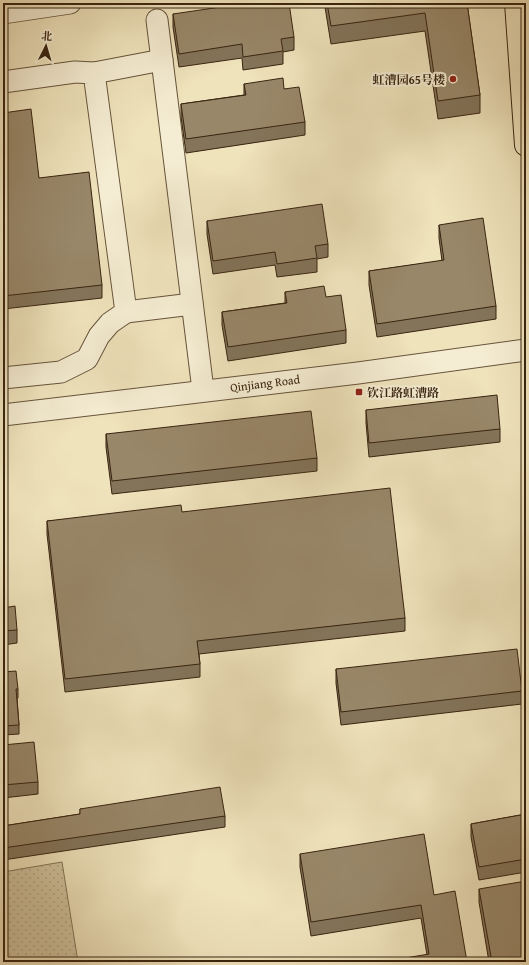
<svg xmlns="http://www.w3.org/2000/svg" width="529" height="965" viewBox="0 0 529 965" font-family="'Gentium Book Plus','Noto Serif SC',serif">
  <defs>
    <pattern id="grass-dots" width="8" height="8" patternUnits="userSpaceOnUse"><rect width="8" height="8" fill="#d0c39f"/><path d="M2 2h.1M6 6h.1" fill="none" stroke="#b3a788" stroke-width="1.8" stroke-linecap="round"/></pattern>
  </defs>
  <rect width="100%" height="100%" fill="#efe3bc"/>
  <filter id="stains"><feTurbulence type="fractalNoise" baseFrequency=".005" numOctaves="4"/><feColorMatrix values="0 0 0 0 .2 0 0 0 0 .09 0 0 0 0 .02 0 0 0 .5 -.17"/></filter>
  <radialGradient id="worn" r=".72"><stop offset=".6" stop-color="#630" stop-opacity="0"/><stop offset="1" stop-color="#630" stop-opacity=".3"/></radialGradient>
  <path fill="url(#grass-dots)" stroke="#847458" d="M62,862L78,962H3V872Z"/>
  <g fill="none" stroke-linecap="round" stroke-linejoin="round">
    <defs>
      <g id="minor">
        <path d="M3,13L70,3"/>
        <path d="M157,20L203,390"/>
        <path d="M94,73L162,60"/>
        <path d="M3,82L75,72L94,73L126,312L110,323L99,336L87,359L61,372L3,378"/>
        <path d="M126,312L192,304"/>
        <path d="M3,415L358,373L526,350"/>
      </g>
      <path id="major" d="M516,3L526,145"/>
    </defs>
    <use href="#minor" stroke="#66543b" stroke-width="23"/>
    <use href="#major" stroke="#392410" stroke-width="24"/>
    <use href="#minor" stroke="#f5edd3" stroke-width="21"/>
    <use href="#major" stroke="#efe3bc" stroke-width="22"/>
  </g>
  <g fill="#83745a" stroke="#392410">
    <path d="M325,3H467L480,95V113L438,119L425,31L331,44L325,7Z"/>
    <path d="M173,14L294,37V50L283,52V64L243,70L242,58L179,67L173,27Z"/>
    <path d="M244,84L284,89L305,122V135L186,153L181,117V104L244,95Z"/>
    <path d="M3,113L39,178L102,285V298L3,309Z"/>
    <path d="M207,221L328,244V257L317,259V272L277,277L275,265L213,274L207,234Z"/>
    <path d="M439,225L496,306V319L377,337L369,285V271L442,261L439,238Z"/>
    <path d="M285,292L326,297L346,330V343L228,361L222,325V312L285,303Z"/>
    <path d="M366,410L500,429V442L369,457L366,423Z"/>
    <path d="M106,434L317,458V471L112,494L106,447Z"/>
    <path d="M182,512L405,618V631L199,654L200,664V677L65,692L47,534V521Z"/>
    <path d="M3,608L17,630V643L3,645Z"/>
    <path d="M336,669L522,691V704L341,725L336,683Z"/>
    <path d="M3,672L18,689V698H17L19,725V734L3,735Z"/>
    <path d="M3,745L38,782V794L3,798Z"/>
    <path d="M80,809L225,816V827L3,860V826L80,814Z"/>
    <path d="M526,814V872L479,880L471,837V824Z"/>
    <path d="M300,854L434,895L467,962L427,955L421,918L311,936L300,867Z"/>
    <path d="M479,889L526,962H489L479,902Z"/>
  </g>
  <g fill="#988769" stroke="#392410">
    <path d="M248,3H289L294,37L281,39L283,51L243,57L242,44L179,54L173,14Z"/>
    <path d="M327,3H467L480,95L438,101L425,13L331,26Z"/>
    <path d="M283,78L284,89L299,87L305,122L186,139L181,104L246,95L244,84Z"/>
    <path d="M31,109L39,178L89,172L102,285L3,296V113Z"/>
    <path d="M322,204L328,244L315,246L317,258L277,264L275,252L213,261L207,221Z"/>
    <path d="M483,218L496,306L377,324L369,271L444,260L439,225Z"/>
    <path d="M324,286L326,297L341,295L346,330L228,347L222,312L287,303L285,292Z"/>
    <path d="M497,395L500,429L369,443L366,410Z"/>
    <path d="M311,411L317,458L112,481L106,434Z"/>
    <path d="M390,488L405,618L197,641L200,664L65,679L47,521L181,505L182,512Z"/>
    <path d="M15,606L17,630L3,631V608Z"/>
    <path d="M517,649L522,691L341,712L336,669Z"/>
    <path d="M16,671L18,689H16L19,725L3,726V672Z"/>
    <path d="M34,742L38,782L3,785V745Z"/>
    <path d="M220,787L225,816L3,848V826L80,814V809Z"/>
    <path d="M526,814V859L479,867L471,824Z"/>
    <path d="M424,834L434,895L455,891L467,962H382L429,954L421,905L311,922L300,854Z"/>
    <path d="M526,881V962H492L479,889Z"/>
  </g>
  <g fill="#8f2418" stroke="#f5edd3" stroke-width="1.5">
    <circle cx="453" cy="79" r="4"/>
    <rect x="355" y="388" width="8" height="8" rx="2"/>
  </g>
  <g text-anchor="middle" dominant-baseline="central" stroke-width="4" stroke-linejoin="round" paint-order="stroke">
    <g font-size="12" font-weight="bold" fill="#392410" stroke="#f5edd3" text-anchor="end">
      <text x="445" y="79">虹漕园65号楼</text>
      <text x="367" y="392" text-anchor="start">钦江路虹漕路</text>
    </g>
    <g font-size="12" fill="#392410" stroke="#f5edd3">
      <text transform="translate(265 383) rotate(-7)">Qinjiang Road</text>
    </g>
  </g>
  <rect width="529" height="965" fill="none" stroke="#efe3bc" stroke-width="16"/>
  <rect x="4" y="4" width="521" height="957" fill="none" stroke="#392410" stroke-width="2"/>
  <rect x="8" y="8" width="513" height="949" fill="none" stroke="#392410"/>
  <g transform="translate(46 46) rotate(5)" stroke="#f5edd3" stroke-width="3" paint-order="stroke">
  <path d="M0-3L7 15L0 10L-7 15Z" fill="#392410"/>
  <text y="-6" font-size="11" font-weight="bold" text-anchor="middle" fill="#392410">北</text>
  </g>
  <rect width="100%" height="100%" filter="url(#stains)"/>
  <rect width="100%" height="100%" fill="url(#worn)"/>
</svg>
